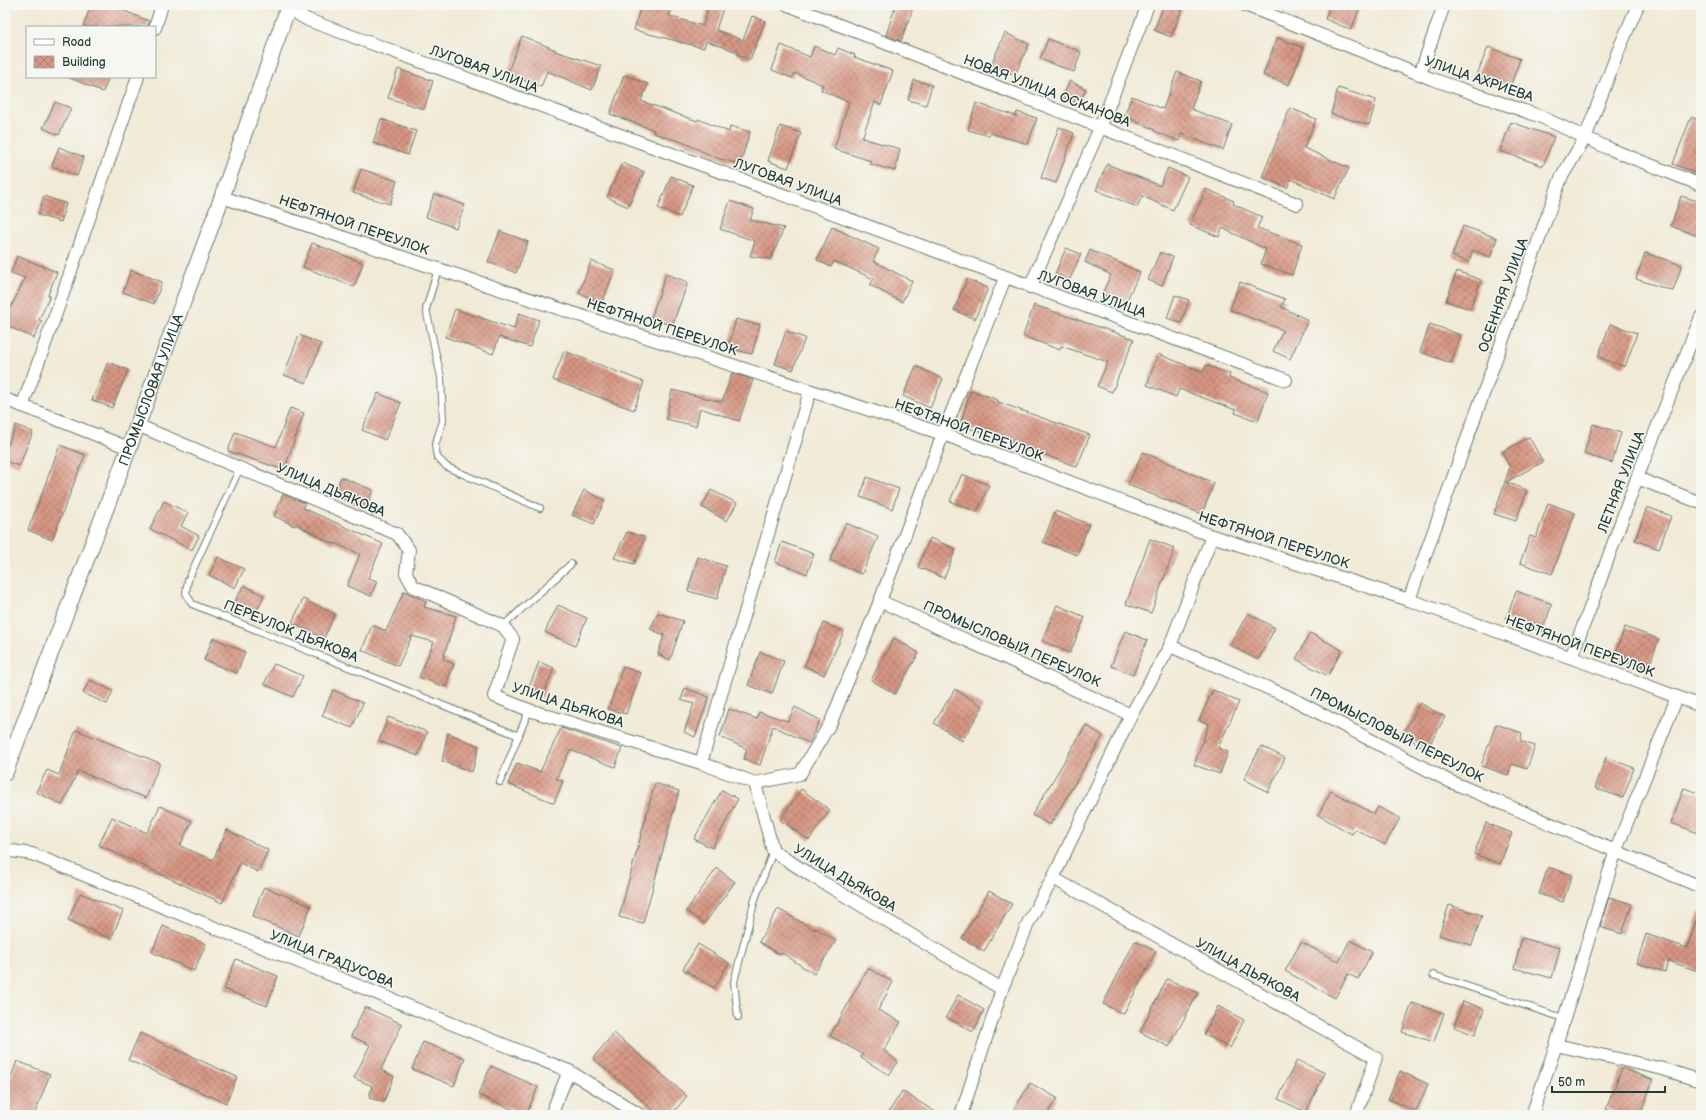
<svg xmlns="http://www.w3.org/2000/svg" width="1706" height="1120" viewBox="0 0 1706 1120" font-family="'Balsamiq Sans',sans-serif">
  <defs>
    <pattern id="building-cross-hatch" width="8" height="8" patternUnits="userSpaceOnUse"><rect width="8" height="8" fill="#d79683"/><path d="M0 0l8 8M0 8l8-8" fill="none" stroke="#ae7c6c"/></pattern>
  </defs>
  <rect width="100%" height="100%" fill="#f6f6f2"/>
  <filter id="ink" filterUnits="userSpaceOnUse"><feTurbulence type="fractalNoise" baseFrequency=".025" numOctaves="2"/><feDisplacementMap in="SourceGraphic" scale="8" xChannelSelector="R" yChannelSelector="G"/><feConvolveMatrix kernelMatrix="1 2 1 2 8 2 1 2 1" color-interpolation-filters="sRGB"/></filter>
  <filter id="wash" filterUnits="userSpaceOnUse"><feTurbulence type="fractalNoise" baseFrequency=".012" numOctaves="4" result="noise"/><feDisplacementMap in="SourceGraphic" scale="16" xChannelSelector="R" yChannelSelector="G"/><feGaussianBlur stdDeviation="0.9" result="paint"/><feColorMatrix in="noise" values="0 0 0 0 0 0 0 0 0 0 0 0 0 0 0 0 0 1.4 0 .05"/><feComposite in="paint" operator="in"/></filter>
  <g filter="url(#wash)">
    <rect width="100%" height="100%" fill="#f1ead6"/>
    <g id="blocks">
      <g fill="url(#building-cross-hatch)">
        <path d="M91,5H110L149,21L148,27H83Z"/>
        <path d="M641,5H672L669,16L703,26L709,5H724L716,30L743,40L752,16L765,21L750,60L737,54L738,52L706,41L704,48L634,30Z"/>
        <path d="M896,5H914L901,41L886,35Z"/>
        <path d="M1164,5H1184L1171,37L1154,30Z"/>
        <path d="M1330,5H1361L1351,30L1325,19Z"/>
        <path d="M1005,33L1029,44L1015,75L991,65Z"/>
        <path d="M522,36L556,50L555,51L601,66L592,90L547,71L541,87L507,74Z"/>
        <path d="M1277,38L1304,48L1289,85L1263,75Z"/>
        <path d="M1048,39L1081,52L1074,72L1040,59Z"/>
        <path d="M781,45L810,57L814,46L835,55L838,48L855,55L854,57L893,71L881,105L875,102L862,138L900,149L895,171L870,164L871,161L834,149L849,102L821,90L823,85L795,73L792,78L772,70Z"/>
        <path d="M1488,47L1520,59L1509,90L1476,77Z"/>
        <path d="M398,69L433,81L424,109L388,98Z"/>
        <path d="M1177,72L1201,81L1191,109L1232,125L1223,150L1181,134L1179,141L1154,131L1155,130L1124,116L1132,96L1163,109Z"/>
        <path d="M624,75L648,84L641,101L697,121L698,119L729,132L730,126L750,132L740,164L717,158L682,142L653,133L654,130L610,114Z"/>
        <path d="M68,77H109L103,92Z"/>
        <path d="M914,80L932,85L926,105L908,100Z"/>
        <path d="M1070,81L1086,89L1078,105L1062,98Z"/>
        <path d="M1338,88L1376,100L1369,125L1331,114Z"/>
        <path d="M55,102L71,108L59,135L43,128Z"/>
        <path d="M976,103L1016,116L1017,112L1037,118L1028,144L990,133L989,136L968,130Z"/>
        <path d="M1290,108L1316,119L1304,148L1349,168L1334,199L1291,179L1287,188L1262,177Z"/>
        <path d="M1691,117L1701,121V175L1673,164Z"/>
        <path d="M381,119L416,131L408,155L373,143Z"/>
        <path d="M1511,122L1554,137L1543,166L1500,151Z"/>
        <path d="M780,126L801,133L788,168L768,161Z"/>
        <path d="M1059,127L1074,133L1056,183L1041,178Z"/>
        <path d="M59,147L84,157L77,176L52,166Z"/>
        <path d="M622,163L644,172L628,207L607,197Z"/>
        <path d="M1107,164L1160,186L1168,168L1188,177L1173,210L1142,196L1137,207L1096,190Z"/>
        <path d="M361,169L397,181L390,204L353,193Z"/>
        <path d="M671,176L693,185L680,217L658,208Z"/>
        <path d="M1206,189L1234,201L1233,204L1262,217L1257,228L1302,244L1292,275L1261,264L1266,249L1222,228L1219,237L1190,225Z"/>
        <path d="M434,194L465,205L456,228L426,217Z"/>
        <path d="M44,196L66,204L61,222L38,215Z"/>
        <path d="M1681,196L1701,202V237L1671,226Z"/>
        <path d="M730,201L754,209L750,220L784,228L771,259L750,256L755,241L720,229Z"/>
        <path d="M1463,226L1497,238L1490,257L1473,250L1469,262L1452,256Z"/>
        <path d="M832,227L879,249L873,261L912,281L902,302L870,285L874,279L834,261L831,267L817,260Z"/>
        <path d="M500,231L528,242L516,273L488,262Z"/>
        <path d="M312,243L363,263L354,287L303,267Z"/>
        <path d="M1066,248L1081,254L1069,281L1055,274Z"/>
        <path d="M1090,250L1140,272L1125,304L1102,294L1111,275L1085,262Z"/>
        <path d="M1160,252L1173,257L1162,286L1148,280Z"/>
        <path d="M1645,253L1682,265L1673,291L1636,279Z"/>
        <path d="M17,256L57,272L48,295L50,296L39,320L42,321L34,338L5,325V304L11,307L25,278L11,273Z"/>
        <path d="M591,261L615,270L602,302L579,293Z"/>
        <path d="M131,270L162,282L154,304L123,292Z"/>
        <path d="M1457,271L1481,280L1470,309L1446,301Z"/>
        <path d="M666,274L688,282L672,326L651,318Z"/>
        <path d="M967,279L988,288L975,319L954,310Z"/>
        <path d="M1240,282L1285,299L1281,307L1308,320L1290,359L1273,351L1283,330L1230,310Z"/>
        <path d="M1175,295L1189,300L1181,323L1167,318Z"/>
        <path d="M1034,305L1134,339L1112,392L1097,386L1108,362L1061,346L1060,350L1023,336Z"/>
        <path d="M455,309L514,329L519,313L539,320L530,347L499,337L493,354L445,337Z"/>
        <path d="M736,319L760,325L752,354L728,348Z"/>
        <path d="M1430,324L1461,335L1451,363L1420,352Z"/>
        <path d="M1610,324L1637,333L1625,367L1598,357Z"/>
        <path d="M786,331L805,338L793,370L775,364Z"/>
        <path d="M299,335L321,344L306,383L284,375Z"/>
        <path d="M564,351L644,382L634,410L553,380Z"/>
        <path d="M1158,354L1203,372L1206,365L1230,374L1229,378L1268,392L1258,421L1235,413L1236,410L1179,389L1176,397L1147,385Z"/>
        <path d="M108,362L128,370L112,408L92,400Z"/>
        <path d="M916,366L943,379L930,408L903,396Z"/>
        <path d="M732,373L753,380L739,421L700,408L696,426L666,419L672,390L722,402Z"/>
        <path d="M971,390L998,400V402L1090,435L1077,467L1038,452L960,425Z"/>
        <path d="M378,393L401,403L385,440L362,430Z"/>
        <path d="M290,408L304,413L284,470L228,451L235,432L276,447Z"/>
        <path d="M1593,424L1621,433L1612,463L1584,454Z"/>
        <path d="M16,425L33,432L19,466L5,461V452Z"/>
        <path d="M1529,437L1543,462L1506,482L1527,490L1516,521L1494,514L1510,467L1502,452Z"/>
        <path d="M60,445L85,455L52,540L28,530Z"/>
        <path d="M1143,452L1176,466L1175,467L1214,483L1202,514L1128,485Z"/>
        <path d="M962,474L989,485L977,512L950,501Z"/>
        <path d="M341,477L373,490L366,509L335,495Z"/>
        <path d="M867,477L899,489L892,509L860,497Z"/>
        <path d="M584,490L605,500L594,524L572,515Z"/>
        <path d="M711,490L737,503L727,521L702,507Z"/>
        <path d="M283,494L305,503L303,508L383,544L368,578L377,581L371,596L347,586L360,554L334,543L333,544L296,524L295,526L274,516Z"/>
        <path d="M164,501L188,513L181,526L199,536L192,550L150,529Z"/>
        <path d="M1548,503L1575,513L1552,574L1520,563L1530,536L1536,538Z"/>
        <path d="M1647,507L1671,516L1659,549L1635,540Z"/>
        <path d="M1055,511L1089,524L1077,555L1043,542Z"/>
        <path d="M846,523L878,537L862,574L830,560Z"/>
        <path d="M627,532L645,537L634,564L614,558Z"/>
        <path d="M930,538L956,549L944,578L918,567Z"/>
        <path d="M1150,539L1175,548L1151,613L1126,604Z"/>
        <path d="M782,542L814,554L807,574L775,562Z"/>
        <path d="M218,557L244,569L235,588L209,575Z"/>
        <path d="M698,557L726,566L717,599L688,591Z"/>
        <path d="M244,585L264,596L254,616L233,605Z"/>
        <path d="M404,591L426,601L424,607L456,616L443,659L454,664L445,687L419,677L434,642L412,636L398,666L362,650L372,625L386,631Z"/>
        <path d="M1516,591L1552,604L1542,632L1506,619Z"/>
        <path d="M303,599L335,614L324,638L292,623Z"/>
        <path d="M558,605L587,618L575,646L545,632Z"/>
        <path d="M1057,605L1085,617L1070,653L1042,641Z"/>
        <path d="M658,613L683,621L670,660L658,654L664,635L650,629Z"/>
        <path d="M1248,613L1275,628L1258,660L1230,645Z"/>
        <path d="M824,623L844,632L824,675L804,666Z"/>
        <path d="M1625,627L1659,639L1648,669L1614,657Z"/>
        <path d="M1125,631L1147,640L1133,675L1111,666Z"/>
        <path d="M1310,633L1342,650L1328,676L1296,659Z"/>
        <path d="M213,638L245,652L237,673L204,660Z"/>
        <path d="M894,638L919,653L895,694L871,680Z"/>
        <path d="M760,652L784,661L772,694L748,685Z"/>
        <path d="M539,662L554,668L542,698L527,692Z"/>
        <path d="M274,664L303,676L293,697L264,684Z"/>
        <path d="M623,667L641,673L626,714L608,709Z"/>
        <path d="M90,680L113,691L107,704L83,693Z"/>
        <path d="M685,688L709,697L695,737L684,732L694,704L681,700Z"/>
        <path d="M955,689L983,706L962,741L934,723Z"/>
        <path d="M333,690L363,703L352,728L322,716Z"/>
        <path d="M1213,690L1239,702L1218,748L1228,752L1220,774L1194,765L1209,724L1199,720Z"/>
        <path d="M1420,703L1445,717L1427,749L1402,735Z"/>
        <path d="M795,707L820,720L809,743L773,726L760,765L744,759L747,749L720,737L729,709L757,719L759,712L788,721Z"/>
        <path d="M388,717L427,732L418,756L379,741Z"/>
        <path d="M1496,724L1522,733L1520,741L1535,746L1527,769L1512,764L1508,775L1481,766Z"/>
        <path d="M1086,725L1103,736L1050,825L1032,815Z"/>
        <path d="M561,728L622,748L615,767L570,750L556,779L563,781L554,803L508,784L517,763L540,772Z"/>
        <path d="M76,730L160,763L146,798L78,771L62,805L36,792L47,770L59,775Z"/>
        <path d="M448,733L479,746L472,772L442,761Z"/>
        <path d="M1261,746L1285,758L1268,792L1244,779Z"/>
        <path d="M1606,757L1634,768L1623,798L1595,788Z"/>
        <path d="M655,783L679,791L643,923L619,917Z"/>
        <path d="M1684,788L1701,794V834L1671,823Z"/>
        <path d="M801,789L830,810L809,840L780,820Z"/>
        <path d="M722,790L738,799L712,848L694,839Z"/>
        <path d="M1331,791L1374,814L1378,807L1400,818L1385,845L1355,829L1352,834L1318,815Z"/>
        <path d="M160,806L192,821L180,846L213,860L227,830L268,850L258,872L240,863L222,903L99,845L112,817L147,833Z"/>
        <path d="M1486,823L1512,833L1500,864L1474,854Z"/>
        <path d="M1548,867L1572,875L1563,902L1539,894Z"/>
        <path d="M717,868L735,882L704,924L686,911Z"/>
        <path d="M264,887L311,906L299,936L252,916Z"/>
        <path d="M989,891L1012,904L984,951L962,938Z"/>
        <path d="M80,893L123,911L111,939L68,920Z"/>
        <path d="M1609,897L1632,904L1622,934L1600,927Z"/>
        <path d="M1449,905L1482,915L1472,945L1439,935Z"/>
        <path d="M778,909L815,930L816,928L836,941L814,974L782,953L780,955L759,942Z"/>
        <path d="M1699,912H1701V972L1668,961L1665,972L1637,963L1646,934L1687,948Z"/>
        <path d="M163,926L206,944L194,971L152,952Z"/>
        <path d="M1522,938L1560,948L1552,978L1514,968Z"/>
        <path d="M1350,940L1372,952L1358,979L1348,974L1335,998L1285,971L1301,942L1339,962Z"/>
        <path d="M1135,941L1156,951L1124,1014L1103,1004Z"/>
        <path d="M698,944L729,963L714,988L683,969Z"/>
        <path d="M236,959L278,976L267,1006L224,989Z"/>
        <path d="M868,968L893,982L878,1010L901,1022L884,1050L898,1062L889,1075L861,1058L863,1054L830,1036Z"/>
        <path d="M1167,979L1198,993L1169,1047L1140,1032Z"/>
        <path d="M958,995L984,1010L973,1032L946,1017Z"/>
        <path d="M1463,1001L1484,1009L1475,1035L1454,1027Z"/>
        <path d="M1412,1003L1444,1013L1434,1042L1402,1032Z"/>
        <path d="M1218,1006L1244,1020L1230,1048L1204,1034Z"/>
        <path d="M365,1007L402,1024L381,1070L394,1076L384,1102L369,1098L372,1086L354,1078L370,1045L351,1036Z"/>
        <path d="M140,1033L237,1077L226,1103L128,1060Z"/>
        <path d="M614,1033L687,1096L671,1115H659L593,1058Z"/>
        <path d="M423,1042L465,1058L454,1086L412,1069Z"/>
        <path d="M1297,1060L1325,1073L1306,1112L1278,1099Z"/>
        <path d="M17,1061L50,1074L34,1115H10L5,1113V1093Z"/>
        <path d="M491,1066L538,1087L526,1115L478,1095Z"/>
        <path d="M1622,1068L1653,1080L1640,1115H1623L1606,1109Z"/>
        <path d="M1400,1071L1428,1084L1416,1111L1388,1099Z"/>
        <path d="M1030,1083L1057,1098L1047,1115H1022L1014,1110Z"/>
        <path d="M902,1091L940,1115H887Z"/>
      </g>
    </g>
  </g>
  <g filter="url(#ink)">
    <use href="#blocks" fill-opacity="0" stroke="#687a6d" stroke-width="1"/>
    <g fill="none" stroke-linecap="round" stroke-linejoin="round">
      <defs>
        <g id="service">
          <path d="M438,269L426,309L441,377L443,421L435,445L437,457L447,467L540,508"/>
          <path d="M240,468L188,580L186,593L192,604L519,736"/>
          <path d="M503,626L571,564"/>
          <path d="M500,782L529,710"/>
          <path d="M1433,975L1563,1018"/>
          <path d="M738,1017L734,982L755,899L773,851"/>
        </g>
        <g id="minor">
          <path d="M282,5L308,20L1286,380"/>
          <path d="M788,5L1297,204"/>
          <path d="M1245,5L1432,79L1539,116L1610,149L1701,185"/>
          <path d="M155,28L162,5"/>
          <path d="M1420,74L1444,5"/>
          <path d="M222,197L438,269L943,434L1212,536L1409,600L1600,668L1701,706"/>
          <path d="M1030,287L1100,128L1148,5"/>
          <path d="M5,399L129,448"/>
          <path d="M22,406C64,297 99,186 138,77"/>
          <path d="M137,425L397,534L409,550L406,573L413,586L503,626L513,639L494,696L529,710L701,763L755,783L773,851L812,876L1002,989"/>
          <path d="M1637,478L1701,503"/>
          <path d="M1409,600L1561,178L1585,138L1619,49L1638,5"/>
          <path d="M880,601L1131,715"/>
          <path d="M1170,646L1289,697L1449,781L1701,887"/>
          <path d="M1571,657L1589,611L1637,478L1701,317"/>
          <path d="M701,763L810,391"/>
          <path d="M755,783L800,774L831,722L880,601L943,434L1005,278"/>
          <path d="M5,850L32,854L569,1071L640,1115"/>
          <path d="M1053,878L1376,1058L1356,1115"/>
          <path d="M1556,1045L1663,1069L1701,1081"/>
          <path d="M551,1115L569,1071"/>
          <path d="M961,1115L1002,989L1029,921L1053,878L1131,715L1170,646L1212,536"/>
          <path d="M1532,1115L1556,1045L1616,850L1677,697"/>
        </g>
        <g id="tertiary">
          <path id="s1" d="M5,773L129,448L222,197L289,5"/>
        </g>
      </defs>
      <use href="#service" stroke="#687a6d" stroke-width="8"/>
      <use href="#minor" stroke="#687a6d" stroke-width="14"/>
      <use href="#tertiary" stroke="#687a6d" stroke-width="17"/>
      <use href="#service" stroke="#fff" stroke-width="6"/>
      <use href="#minor" stroke="#fff" stroke-width="12"/>
      <use href="#tertiary" stroke="#fff" stroke-width="15"/>
    </g>
  </g>
  <g text-anchor="middle" dominant-baseline="central" stroke-width="3" stroke-linejoin="round" paint-order="stroke">
    <g font-size="14" fill="#1f3d34" stroke="#f6f6f2">
      <text transform="translate(484 69) rotate(20)">ЛУГОВАЯ УЛИЦА</text>
      <text transform="translate(1479 79) rotate(19)">УЛИЦА АХРИЕВА</text>
      <text transform="translate(1047 91) rotate(21)">НОВАЯ УЛИЦА ОСКАНОВА</text>
      <text transform="translate(788 182) rotate(20)">ЛУГОВАЯ УЛИЦА</text>
      <text transform="translate(354 225) rotate(19)">НЕФТЯНОЙ ПЕРЕУЛОК</text>
      <text transform="translate(1092 294) rotate(20)">ЛУГОВАЯ УЛИЦА</text>
      <text transform="translate(1503 295) rotate(-70)">ОСЕННЯЯ УЛИЦА</text>
      <text transform="translate(662 327) rotate(18)">НЕФТЯНОЙ ПЕРЕУЛОК</text>
      <text stroke="none"><textPath href="#s1" startOffset="410">ПРОМЫСЛОВАЯ УЛИЦА</textPath></text>
      <text transform="translate(969 430) rotate(20)">НЕФТЯНОЙ ПЕРЕУЛОК</text>
      <text transform="translate(1621 482) rotate(-69)">ЛЕТНЯЯ УЛИЦА</text>
      <text transform="translate(331 490) rotate(23)">УЛИЦА ДЬЯКОВА</text>
      <text transform="translate(1274 540) rotate(18)">НЕФТЯНОЙ ПЕРЕУЛОК</text>
      <text transform="translate(291 631) rotate(22)">ПЕРЕУЛОК ДЬЯКОВА</text>
      <text transform="translate(1012 644) rotate(24)">ПРОМЫСЛОВЫЙ ПЕРЕУЛОК</text>
      <text transform="translate(1580 646) rotate(20)">НЕФТЯНОЙ ПЕРЕУЛОК</text>
      <text transform="translate(568 705) rotate(18)">УЛИЦА ДЬЯКОВА</text>
      <text transform="translate(1397 735) rotate(27)">ПРОМЫСЛОВЫЙ ПЕРЕУЛОК</text>
      <text transform="translate(845 878) rotate(31)">УЛИЦА ДЬЯКОВА</text>
      <text transform="translate(332 959) rotate(22)">УЛИЦА ГРАДУСОВА</text>
      <text transform="translate(1248 970) rotate(29)">УЛИЦА ДЬЯКОВА</text>
    </g>
  </g>
  <rect width="1706" height="1120" fill="none" stroke="#f6f6f2" stroke-width="20"/>
  <rect x="26" y="26" width="130" height="52" fill="#f6f6f2" stroke="#a0aca6"/>
  <rect x="34" y="39" width="20" height="6" fill="#ffffff" stroke="#a0aca6"/>
  <text x="62" y="46" font-size="12" fill="#1f3d34">Road</text>
  <rect x="34" y="56" width="20" height="12" fill="url(#building-cross-hatch)" stroke="#a0aca6"/>
  <text x="62" y="66" font-size="12" fill="#1f3d34">Building</text>
  <path d="M1552 1086v6h113v-6" fill="none" stroke="#1f3d34" stroke-width="2"/>
  <text x="1558" y="1086" font-size="12" fill="#1f3d34" stroke="#f6f6f2" stroke-width="3" paint-order="stroke">50 m</text>
</svg>
